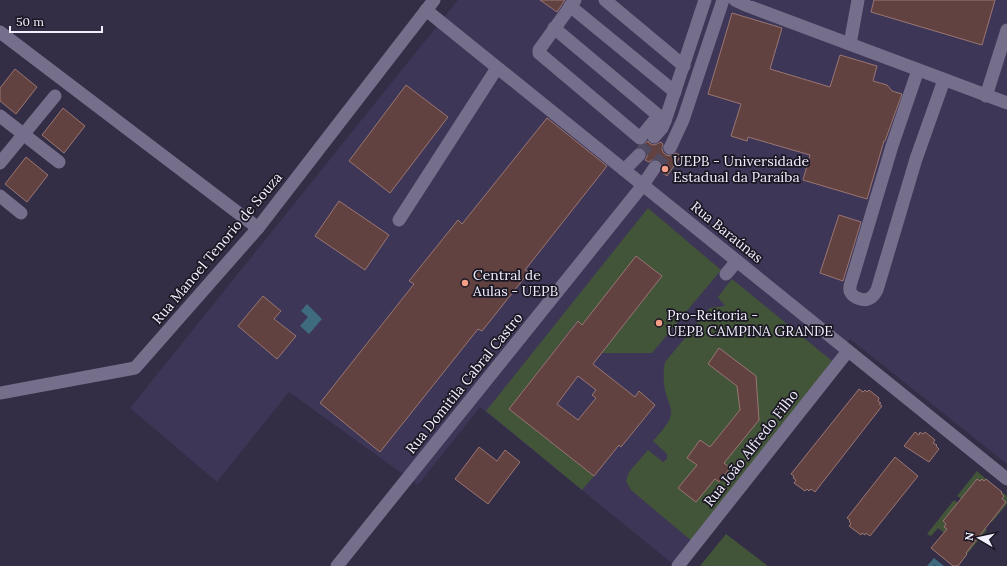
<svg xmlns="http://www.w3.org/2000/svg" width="1007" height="566" viewBox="0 0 1007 566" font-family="Lora,serif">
  <rect width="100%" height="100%" fill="#342d46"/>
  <path fill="#3e3656" d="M458,0H1007V464L850,339L674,565L480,407L418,485L289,392L217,482L130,408Z"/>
  <g fill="#425538">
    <path d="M648,208L721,270L652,353H602L662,276L636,256L582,325L577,321L509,409L594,476L582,490L486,411Z"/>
    <path d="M732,279L832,361L693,542L631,490L626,481L629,472L648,450L663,462L667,459V454L653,441C658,435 669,424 671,415C672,408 668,400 666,394C663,383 663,373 665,362L710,308L725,306L718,297Z"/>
    <path d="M977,471L986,479L984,481L982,479L980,481L977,479L962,499L957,496Z"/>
    <path d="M1002,492L1007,496V504L992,522L991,521L1006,502L1002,499L1001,493Z"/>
    <path d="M954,500L958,503L943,522L972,545L985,528L987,530L967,554L961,549L963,547L938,528L931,536L927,534Z"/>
    <path d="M726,534L768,566H700Z"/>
  </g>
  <g fill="#3f6b7e">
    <path d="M307,304L322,319L309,334L300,326L308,317L301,311Z"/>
    <path d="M934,558L944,566H936L933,564L935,566H927Z"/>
  </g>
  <g fill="#624240" stroke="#997673" fill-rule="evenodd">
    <path d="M540,0H565L557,12Z"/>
    <path d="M874,0H995L982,45L871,12Z"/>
    <path d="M732,13L782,28L770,69L830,87L840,55L877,66L873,81L887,85L892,91L902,94L885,141H884L867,199L803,180L810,155L748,137L747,141L731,136L741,104L708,94Z"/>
    <path d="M15,69L37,87L16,114L0,101V88Z"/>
    <path d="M406,85L448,117L390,193L349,161Z"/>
    <path d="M63,108L85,126L64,153L42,135Z"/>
    <path d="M547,118L607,166L525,270L529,272L482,331L478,329L380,452L320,403L414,284L409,281L458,220L462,224Z"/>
    <path d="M648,141L649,143L653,145L657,144L661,142L663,144L662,149L663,152L666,155L671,156L676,153L681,156L667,176L662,172L663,167L662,164L660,161L655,159L652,160L649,162L645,160L647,157V153L644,149L640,147Z"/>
    <path d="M26,157L48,175L27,202L5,184Z"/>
    <path d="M339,201L389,235L365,270L315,236Z"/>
    <path d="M839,215L861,222L843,281L820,273Z"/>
    <path d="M636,256L662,276L593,364L635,397L639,391L655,405L621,447L619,445L594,476L509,409L578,321L582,325ZM578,376L596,390L592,395L596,398L578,420L557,404Z"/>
    <path d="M263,296L281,311L274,319L296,336L277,359L238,326Z"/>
    <path d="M719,348L756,376L759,420L724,463L730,468L719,482L715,479L696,502L678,488L697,465L687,458L700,440L710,447L740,410L737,386L708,364Z"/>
    <path d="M859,389L863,392L865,390L867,392L869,390L879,398L878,401L881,403L879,404L882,406L815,492L811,489L809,491L807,489L805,491L794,483L796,480L793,478L794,476L791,474Z"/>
    <path d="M915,432L919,435L920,432L923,434L925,432L935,440L933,443L937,445L936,446L939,449L929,462L904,446Z"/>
    <path d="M479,447L497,461L505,450L520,462L488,504L455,479Z"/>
    <path d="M895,457L918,476L870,536L866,533L865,535L862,533L861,535L849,526L851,524L849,521L850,520L847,518Z"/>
    <path d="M977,479L980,481L982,479L984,481L986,479L1002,492L1001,493L1004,496L1002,499L1006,502L966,553L967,554L958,566H953L931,548L947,529L944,527L946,524L943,521Z"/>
  </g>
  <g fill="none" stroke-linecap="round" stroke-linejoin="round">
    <g stroke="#504a62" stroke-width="13" stroke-dasharray="13 6" stroke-linecap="butt">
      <path d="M639,155L654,137"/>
      <path d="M655,167L670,148"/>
    </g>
    <g stroke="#766f8c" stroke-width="13">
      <path d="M575,0L539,50V53L640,138L658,116"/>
      <path d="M605,0L684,66"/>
      <path d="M735,0L748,6L1007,103"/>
      <path d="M570,6L675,92"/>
      <path d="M426,10L1007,479"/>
      <path d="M554,28L665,121"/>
      <path d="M0,32L258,228"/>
      <path d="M850,44L858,0"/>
      <path d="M918,70L892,146L850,286C850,290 849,290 851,293C854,298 865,302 870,298C873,297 875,293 877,290L916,159L944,80"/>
      <path d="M986,96L1007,30"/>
      <path d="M0,116L59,162"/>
      <path d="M654,137L662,128L665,121L705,0"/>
      <path d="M670,148L683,120L723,0"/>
      <path d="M0,163L55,96"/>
      <path d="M624,170L639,155"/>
      <path d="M0,196L21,213"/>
      <path d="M399,220L497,68"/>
      <path d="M726,274L737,261"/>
      <path d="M0,393L135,368L258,228L434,0"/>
      <path d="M337,566L643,185L655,167"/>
      <path d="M678,566L848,351"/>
    </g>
  </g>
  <g fill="#f49e87" stroke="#1b1823" stroke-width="1.5">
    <circle cx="665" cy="169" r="4"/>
    <circle cx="465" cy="283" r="4"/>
    <circle cx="659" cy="323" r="4"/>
  </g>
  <g text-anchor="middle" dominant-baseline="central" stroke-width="3.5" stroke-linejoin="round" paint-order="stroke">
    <g font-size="14" fill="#f2efff" stroke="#1b1823" text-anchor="start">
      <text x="673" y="161">UEPB - Universidade<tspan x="673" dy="16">Estadual da Paraíba</tspan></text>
      <text x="473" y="275">Central de<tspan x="473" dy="16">Aulas - UEPB</tspan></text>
      <text x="667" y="315">Pro-Reitoria -<tspan x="667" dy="16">UEPB CAMPINA GRANDE</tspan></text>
    </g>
    <g font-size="14" fill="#f2efff" stroke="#1b1823">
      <text transform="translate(727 232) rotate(39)">Rua Baraúnas</text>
      <text transform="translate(217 248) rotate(-50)">Rua Manoel Tenorio de Souza</text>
      <text transform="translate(464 383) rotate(-51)">Rua Domitila Cabral Castro</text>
      <text transform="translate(751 448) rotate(-52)">Rua João Alfredo Filho</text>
    </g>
  </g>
  <g transform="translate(979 538) rotate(279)" stroke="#1b1823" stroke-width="3" paint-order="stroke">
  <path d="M0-3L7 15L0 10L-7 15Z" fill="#f2efff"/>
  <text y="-6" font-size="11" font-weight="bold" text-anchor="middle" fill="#f2efff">N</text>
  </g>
  <path d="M10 26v6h92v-6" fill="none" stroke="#f2efff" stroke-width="2"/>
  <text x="16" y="26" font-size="12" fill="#f2efff" stroke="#1b1823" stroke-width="3" paint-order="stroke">50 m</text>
</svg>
